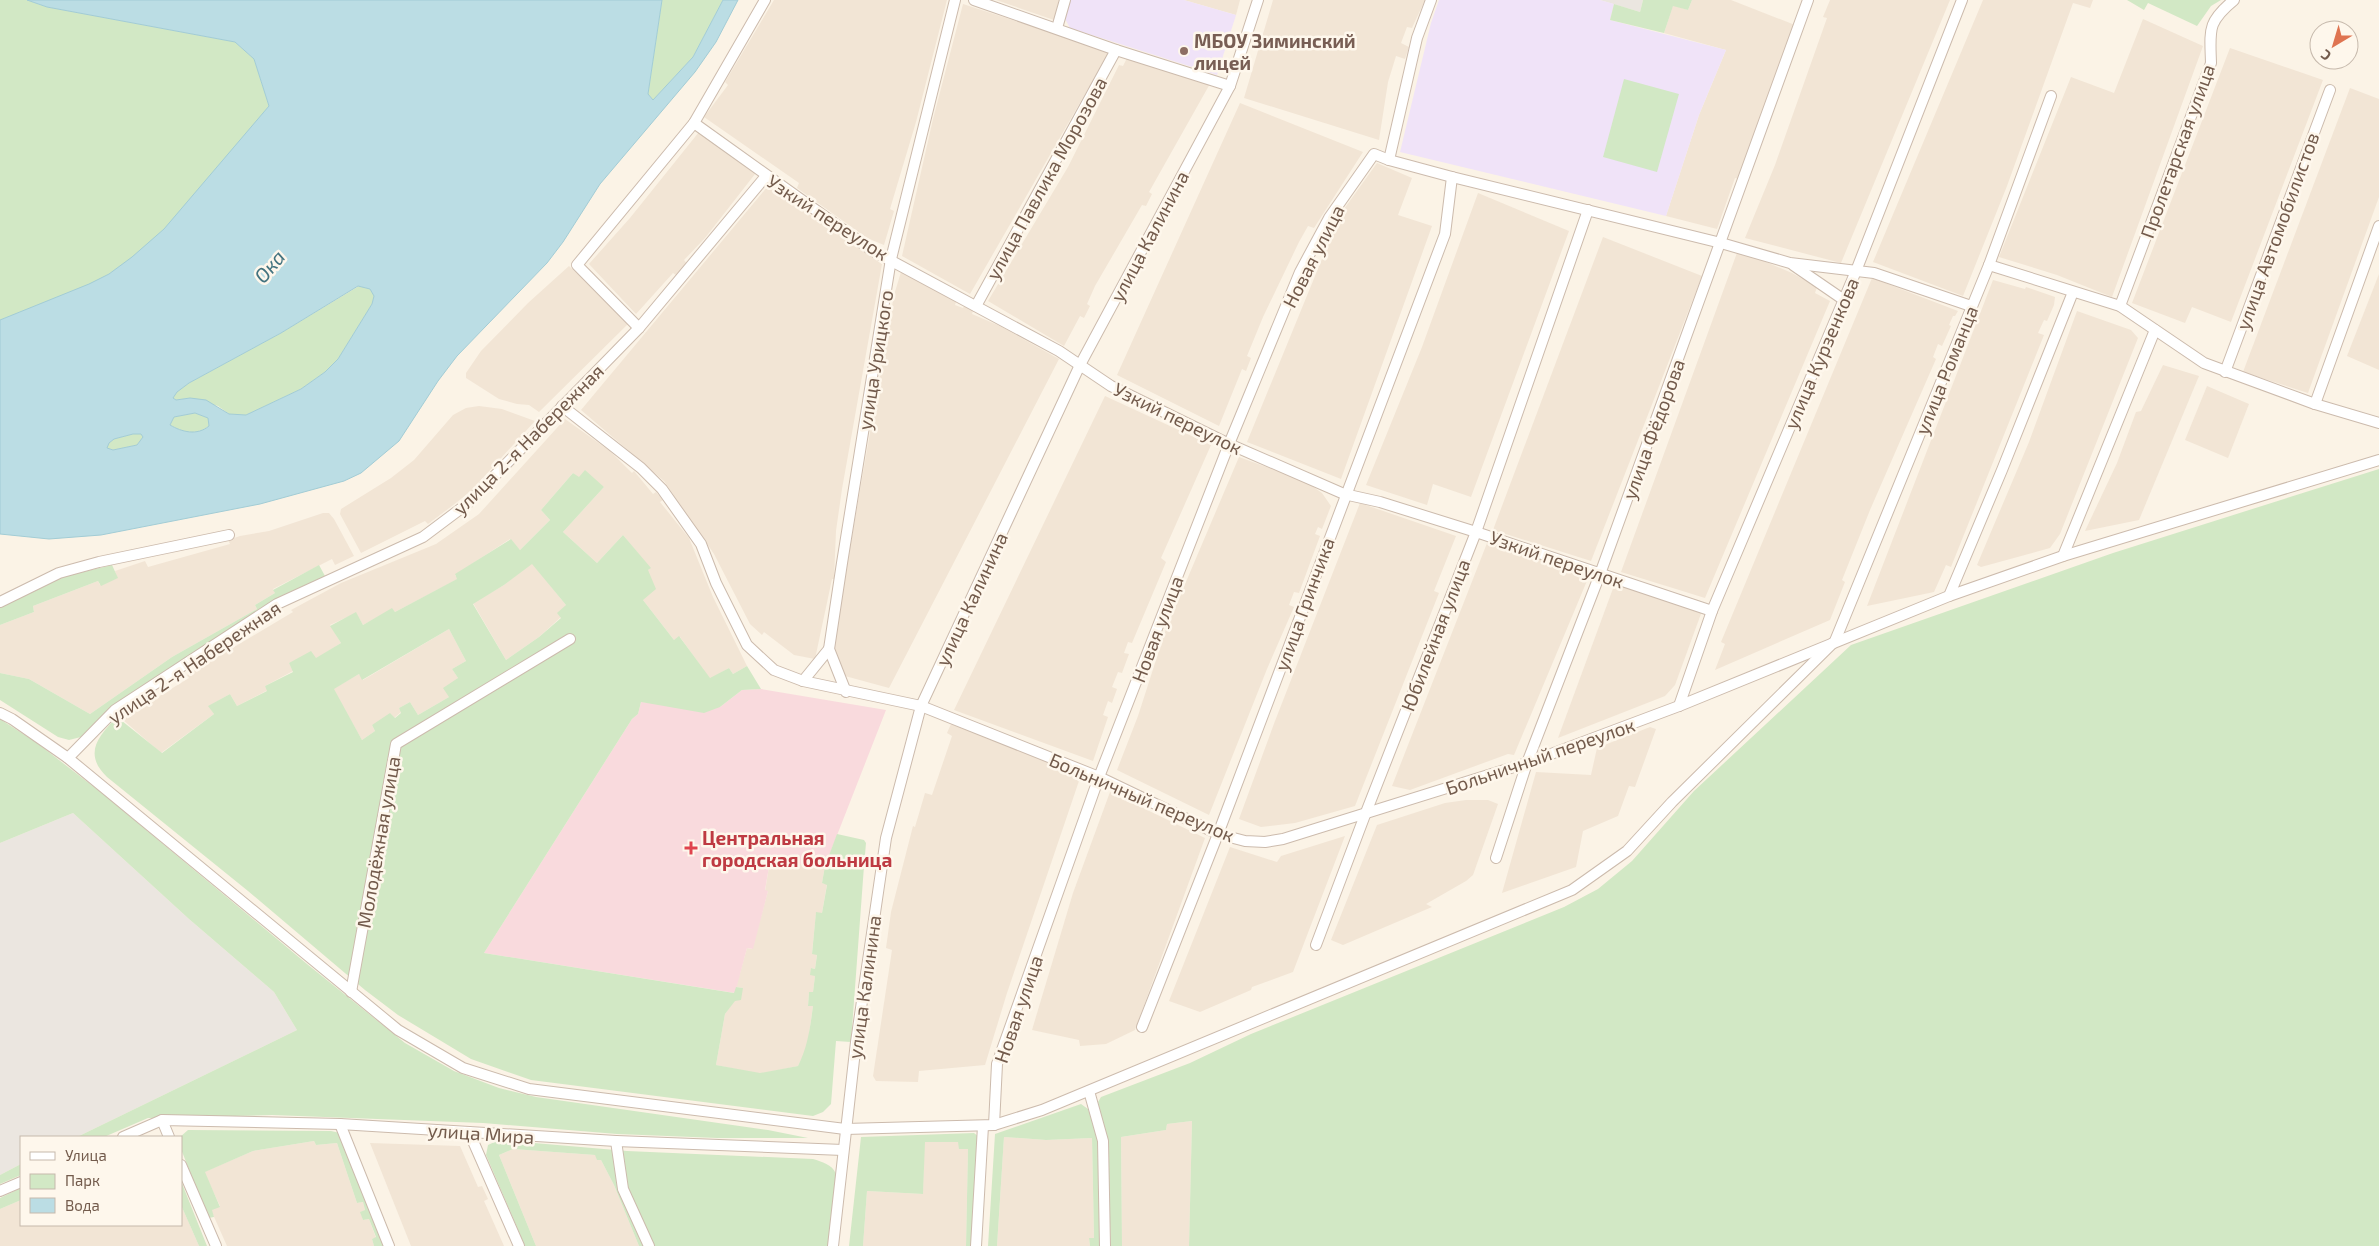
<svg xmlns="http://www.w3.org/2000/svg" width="2379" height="1246" viewBox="0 0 2379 1246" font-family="'Exo 2',sans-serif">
  <rect width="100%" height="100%" fill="#fbf3e6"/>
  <g fill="#f2e5d5">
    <path d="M774,0H947L916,122L890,209L894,211L884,245L867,238L797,188L799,183L704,117L728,85L725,82Z"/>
    <path d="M996,0H1059L1054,20Z"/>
    <path d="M1184,0H1240L1236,15Z"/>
    <path d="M1273,0H1425L1412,28L1407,27L1401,43L1409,47L1405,59L1396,56L1388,82L1379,140L1244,98Z"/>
    <path d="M1692,0H1731L1795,25L1739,179L1735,178L1717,229L1666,216L1699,115L1726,50L1664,33L1673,5L1688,10Z"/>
    <path d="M1830,0H1950L1841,263L1745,238L1775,165L1827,18L1823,17Z"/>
    <path d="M1983,0H2093L2090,8L2073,3L2007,186L1963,296L1873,262Z"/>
    <path d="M963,4L1109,51L1091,88L1089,87L970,294L902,256L933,119Z"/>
    <path d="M2143,19L2203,46L2112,297L2057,275L1999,257L2071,77L2114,93Z"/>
    <path d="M2230,48L2323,80L2231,322L2192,307L2185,323L2132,303Z"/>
    <path d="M1127,58L1211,82L1149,192L1152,194L1146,206L1142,205L1095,286L1087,304L1090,306L1084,318L1080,316L1064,346L988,301L1068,167L1119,65L1123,66Z"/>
    <path d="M2350,88L2379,99V197L2308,393L2243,372Z"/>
    <path d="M1240,103L1363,152L1314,228L1308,226L1299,242L1263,317L1247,356L1251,358L1246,371L1242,369L1219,426L1117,375Z"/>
    <path d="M699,132L755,174L705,238L684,260L687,264L676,275L673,273L636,314L589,264L630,218Z"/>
    <path d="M1377,163L1412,178L1398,215L1432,226L1341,479L1247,442L1322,259L1344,209Z"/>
    <path d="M768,186L882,264L842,489L836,531L834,579H832L815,659L794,655L764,632L762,635L750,624L714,554L664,481L581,410Z"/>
    <path d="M1478,193L1569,231L1471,497L1433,484L1427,505L1366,485L1422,347Z"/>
    <path d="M1603,237L1702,276L1591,561L1493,530Z"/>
    <path d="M1738,250L1792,273L1817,287L1815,293L1830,301L1705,598L1621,572Z"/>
    <path d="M569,266L630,322L539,412L529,405L517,404L499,399L466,378V373L481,351L528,303Z"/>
    <path d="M901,272L917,278L956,302L955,305L963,308L964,306L973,311L972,314L1000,326L1059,359L889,688L845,676L833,645L894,295Z"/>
    <path d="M2379,274V370L2347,356Z"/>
    <path d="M1872,278L1958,311L1955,316H1953L1949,325L1951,326L1942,346L1938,344L1933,357L1936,359L1870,510L1842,580L1845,582L1830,620L1715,670L1725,644L1721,642Z"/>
    <path d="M1993,280L2025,289L2026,287L2055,297L2054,305L2047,321L2044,320L2038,333L2044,335L1951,567L1946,565L1934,592L1867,606Z"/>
    <path d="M2077,311L2131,330L2138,338L2060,534L2050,548L1981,567L1977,565L2029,442Z"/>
    <path d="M2163,365L2199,376L2139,520L2085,531L2117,463L2136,412L2141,411Z"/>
    <path d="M2207,386L2249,404L2228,458L2185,440Z"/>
    <path d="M1105,396L1211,445L1161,558L1166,562L1132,643L1128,642L1124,653L1129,654L1122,673L1118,672L1112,687L1117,689L1112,703L1108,701L1103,715L1108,717L1093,761L954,710Z"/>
    <path d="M479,406L502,409L535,421L471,491L452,506L428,524L425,521L361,553L340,514L341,509L391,478L414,460L453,415L466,408Z"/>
    <path d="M565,419L610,451L632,473L634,471L653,494L656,492L663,500L660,502L689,538L713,597L747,666L733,674L729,668L710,679L680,637L674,640L643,600L648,570L650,568L623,535L597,563L563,532L604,487L579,478L573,473L541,510L550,520L520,550L510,539L455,575L458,579L395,612L392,609L363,625L356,613L330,625L341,643L316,659L289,663L293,671L265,686L268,690L237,706L230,694L209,706L214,714L161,753L122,719L189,678L187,675L293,612L291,610L341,583L436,544L479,514Z"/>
    <path d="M1239,457L1305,481L1322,493L1331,506L1322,529L1318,527L1315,534L1320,536L1299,593L1294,592L1289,605L1294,607L1267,669L1209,815L1117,770L1138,716L1166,629Z"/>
    <path d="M1360,503L1456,536L1434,591L1439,593L1355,806L1295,823L1261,827L1239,819L1275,721Z"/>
    <path d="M323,513H329L334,519L354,556L335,565L332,559L273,589L275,593L255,605L257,609L172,657L90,714L29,679L0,673V625L34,612L33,606L98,581L100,585L117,578L115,571L145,561L148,567L230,544L228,540L240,536L269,531Z"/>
    <path d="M1489,538L1589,576L1514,755L1508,754L1410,790L1392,786Z"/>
    <path d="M532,563L566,605L561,617L539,637L506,660L473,603L504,585Z"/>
    <path d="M1615,583L1702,611L1675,685L1665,696L1558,738Z"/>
    <path d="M449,629L466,661L452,669L458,678L449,697L418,715L410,702L399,708L401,712L394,718L372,725L375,731L362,740L333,689L359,674L363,680Z"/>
    <path d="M951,724L1081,775L1007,993L985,1065L919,1071L918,1082L876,1081L873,1076L892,950L886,948L891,912L913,826L915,827L925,793L932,795L952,736L947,733Z"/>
    <path d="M1650,727L1656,729L1635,787L1629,786L1618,816L1583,831L1576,867L1502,893L1536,772L1591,775L1597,748Z"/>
    <path d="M1110,792L1205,838L1135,1030L1106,1044L1080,1046L1079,1040L1032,1030L1073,893Z"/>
    <path d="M1466,800H1488L1498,804L1473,875L1466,881L1426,904L1432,907L1343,945L1331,940L1377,825L1445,803Z"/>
    <path d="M1345,836L1293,972L1252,987L1251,990L1200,1012L1169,1001L1230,847L1277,862L1281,856Z"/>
    <path d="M770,861L825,866L822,883L827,884L822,913H816L812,953L817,954L815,969L811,968L815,976L813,992H809L808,1005L813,1006L807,1049L798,1066L760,1074L716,1065L725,1014L743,988L736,987L747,948L752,949L768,891H765Z"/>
    <path d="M1192,1121L1189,1246H1122L1121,1137L1166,1130L1167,1124Z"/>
    <path d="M1004,1137L1046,1140L1092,1138L1094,1239L1089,1238L1090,1246H997Z"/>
    <path d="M314,1141L316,1145L337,1143L357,1203L363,1202L365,1210L361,1212L363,1220L369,1219L376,1238L372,1239L374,1246H227L211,1210L220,1206L204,1172L253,1151Z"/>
    <path d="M924,1142H958L968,1149L966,1246H863L867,1191L923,1194Z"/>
    <path d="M370,1143L460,1146L478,1187L482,1186L488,1199L484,1201L504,1246H411Z"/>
    <path d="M513,1149L595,1155L601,1160L614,1185L639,1246H536L499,1155Z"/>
    <path d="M21,1200V1225H181V1205L199,1246H0V1209Z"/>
  </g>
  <g fill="#ebe6e0">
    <path d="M1600,0H1643L1640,12Z"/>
    <path d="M73,813L189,919L274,992L297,1030L77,1137H21V1164L0,1175V843Z"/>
  </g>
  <g fill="#f0e3f8">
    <path d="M1069,0H1184L1236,15L1217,75L1070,28L1064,17Z"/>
    <path d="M1439,0H1600L1614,4L1610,20L1726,50L1699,115L1666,216L1400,152L1431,23Z"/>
  </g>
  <path fill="#f9dadd" d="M761,689L886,710L825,866L770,861L765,890L768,891L753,949L747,948L735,993L484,953L632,719L638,714L641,702L720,707L742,690Z"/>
  <g fill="#d2e8c5" fill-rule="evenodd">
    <path d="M0,0H27L47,7L235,42L254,59L269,106C225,160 168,238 109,274C76,294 36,306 0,320Z"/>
    <path d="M662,0H723L693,57L653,100L648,94Z"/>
    <path d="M1643,0H1692L1688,10L1673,6L1664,33L1610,20L1614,4L1640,12Z"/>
    <path d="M2127,0H2221L2211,6L2197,26L2148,3L2144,10Z"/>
    <path d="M1624,79L1679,94L1657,172L1603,157Z"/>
    <path d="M359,286L370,289L374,296L372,304L338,359L325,372L301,389L246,415L229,414L218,406L190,398L176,400L173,398L177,392L189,383L281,333Z"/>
    <path d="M195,413L208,418L209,426C196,436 182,432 170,425L174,417Z"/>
    <path d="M133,434H141L143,437L137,445L113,450L107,448L109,443L114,439Z"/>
    <path d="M2379,469V1246H1189L1192,1121L1167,1124L1166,1130L1121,1137L1122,1246H1111L1107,1151L1098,1102L1101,1097L1190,1063L1251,1034L1564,907L1598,889L1632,861L1694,791L1851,645L2113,553Z"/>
    <path d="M585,470L604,487L563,532L597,563L623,535L651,568L648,570L656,589L643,600L674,640L679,636L710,678L729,668L733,674L747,666L761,689L742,690L720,707L704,713L641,702L638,714L632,719L484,953L734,993L736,987L743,988L741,1000L735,1001L725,1014L716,1065L760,1073L798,1066C808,1046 810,1028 813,1006H808L809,992H813L815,976L810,975L811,968L815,969L817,955L812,954L816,912L822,913L827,885L822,883L825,866L837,834L864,840L866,843L864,866L851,1042L836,1041L831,1104L823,1112L813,1116L531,1080L471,1059L398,1015L365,990L248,891L107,777C83,754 98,736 117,717L162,753L214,714L208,706L230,694L237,706L267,691L265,686L293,672L289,663L311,651L316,658L341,643L330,626L356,612L363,625L392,608L395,612L457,579L455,574L511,539L520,550L550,520L541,510L573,473L579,477ZM532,564L566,605L557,613L561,618L539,637L506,660L473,604L504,585ZM449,629L466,661L452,669L458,678L443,688L449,697L418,715L410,702L399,708L401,713L395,718L390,713L372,725L375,731L362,740L334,689L359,674L362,680Z"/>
    <path d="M112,565L118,578L101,586L98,581L33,606L34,612L0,625V606L58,578Z"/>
    <path d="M319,565L325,576L271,606L85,736L69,740L58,737L0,700V673L29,679L90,714L172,657L257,609L255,605L275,593L273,590Z"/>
    <path d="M0,719L37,743L103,794L307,964L405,1043L454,1071L499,1088L536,1097L768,1130L808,1138H717L617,1134L483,1123L272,1115L148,1118L104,1137H77L297,1030L274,992L189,919L73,813L0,843Z"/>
    <path d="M1081,1104L1088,1109L1100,1144L1104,1246H1090L1089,1238H1094L1092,1138L1046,1140L1004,1137L997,1246H988L995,1134Z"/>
    <path d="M188,1130L331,1131L340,1133L386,1246H374L372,1239L376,1237L369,1219L363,1220L360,1212L365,1210L363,1202L357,1203L337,1143L316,1145L314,1141L253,1151L205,1172L220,1207L212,1210L214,1217L208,1218L181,1149L180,1137Z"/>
    <path d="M974,1133L979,1137L975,1246H966L968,1149H959L958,1142H925L923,1194L867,1191L863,1246H849L861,1137Z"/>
    <path d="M499,1140L627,1151L813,1159C822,1162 832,1164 836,1174L828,1246H639L614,1185L601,1160H597L595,1155L513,1149L499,1155L536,1246H525L486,1155L488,1145Z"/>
    <path d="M21,1164V1175L0,1184V1175Z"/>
    <path d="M181,1181L207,1246H199L181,1205Z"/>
    <path d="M21,1188V1200L0,1209V1198Z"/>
  </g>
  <path fill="#bbdde4" stroke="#a2ccd5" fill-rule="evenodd" d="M27,0H662L648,94L653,100L693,57L723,0H738L716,42L695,72L600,184L563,242L547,263L457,356L438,381L399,441L361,473L344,481L260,504L101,535L49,539L0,534V320L89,284L109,274L132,257L164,229L269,106L254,59L235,42L47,7ZM358,286L370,289L374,296L372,304L338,359L325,372L301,389L246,415L229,414L206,400L190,398L176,400L173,398L177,392L189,383L281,333ZM195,413L208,418L209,426C197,436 182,432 170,425L174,417ZM133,434H141L143,437L137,445L113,450L107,448L109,443L114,439Z"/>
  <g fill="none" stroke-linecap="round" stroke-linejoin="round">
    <defs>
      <g id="minor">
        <path d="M974,0L1116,50L1230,86"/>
        <path d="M1057,28L1065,0"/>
        <path d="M694,123L873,251L1059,351L1111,386L1229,444L1344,494L1380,502L1476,532L1712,611"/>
        <path d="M1389,160L1417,38L1431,0"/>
        <path d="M1793,265L1844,300"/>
        <path d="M1989,265L2120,306L2204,363L2315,404L2379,423"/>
        <path d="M976,306L1116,50"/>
        <path d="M2120,306L2211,63C2210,30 2207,22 2234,0"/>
        <path d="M639,328L577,265L694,123L765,0"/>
        <path d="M2225,372L2330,90"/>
        <path d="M2315,404L2379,226"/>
        <path d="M562,406L641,468L662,489L701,544L716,583L747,645L774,670L803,681L921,706L1099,777L1218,834L1245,841L1265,842L1283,839L1527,763L1679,706L1949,596L2063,556L2379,460"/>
        <path d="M2063,556L2155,330"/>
        <path d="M1949,596L2002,470L2073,292"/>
        <path d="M0,602L59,573L99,562L229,535"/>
        <path d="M803,681L829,649"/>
        <path d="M846,692L829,649L842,563L891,259L955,0"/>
        <path d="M1679,706L1712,611L1856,271L1962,0"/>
        <path d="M0,713L12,719L68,758L398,1030L463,1068L529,1089L845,1129L994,1125L1042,1110L1572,890L1627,851L1672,802L1835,641L1989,265L2051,96"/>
        <path d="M68,758L115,710L277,604L423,537L467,504L639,328L766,176"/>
        <path d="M1496,858L1527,763L1600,574L1808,0"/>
        <path d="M1316,945L1365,815L1476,532L1588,210"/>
        <path d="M351,992L396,744L570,639"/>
        <path d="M1142,1027L1218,834L1445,234L1452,177"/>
        <path d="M1089,1091L1103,1141L1105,1246"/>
        <path d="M162,1120L169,1137"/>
        <path d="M340,1124L389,1246"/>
        <path d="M994,1125L997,1064L1099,777L1229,444L1300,272L1329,218L1374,154L1389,160L1452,177L1721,243L1790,263L1874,273L1971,306"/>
        <path d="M469,1132L519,1246"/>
        <path d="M123,1137L162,1120L340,1124L616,1141L843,1150"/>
        <path d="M616,1141L623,1189L649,1246"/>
        <path d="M181,1165L216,1246"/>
        <path d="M0,1191L21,1182"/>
        <path d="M833,1246L856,1042L886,838L921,706L1080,365L1230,86L1258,0"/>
        <path d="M976,1246L983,1126"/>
      </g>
    </defs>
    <use href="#minor" stroke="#ccbbad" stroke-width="12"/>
    <use href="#minor" stroke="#fff" stroke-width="10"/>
  </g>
  <circle fill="#8d6e63" stroke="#fef7ec" stroke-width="2" cx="1184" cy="51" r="5"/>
  <path fill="#e0444e" stroke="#fef7ec" stroke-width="2" d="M688.5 840.5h5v5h5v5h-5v5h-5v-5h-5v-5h5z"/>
  <g text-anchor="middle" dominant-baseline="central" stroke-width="5" stroke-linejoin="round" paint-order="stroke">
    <g font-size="19" font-weight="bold" fill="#785e54" stroke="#fef7ec" text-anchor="start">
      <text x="1194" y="40">МБОУ Зиминский<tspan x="1194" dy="22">лицей</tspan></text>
    </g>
    <g font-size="19" fill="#735b4c" stroke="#fef7ec">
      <text transform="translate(2177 151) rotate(-70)">Пролетарская улица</text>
      <text transform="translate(1046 178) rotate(-61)">улица Павлика Морозова</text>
      <text transform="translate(828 217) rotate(33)">Узкий переулок</text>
      <text transform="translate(2277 231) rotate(-70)">улица Автомобилистов</text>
      <text transform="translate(1149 236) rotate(-62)">улица Калинина</text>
      <text transform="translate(1313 256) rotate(-63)">Новая улица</text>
      <text transform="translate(1821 353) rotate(-67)">улица Курзенкова</text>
      <text transform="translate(875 360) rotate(-81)">улица Урицкого</text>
      <text transform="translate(1946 370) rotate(-68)">улица Романца</text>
      <text transform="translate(1178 418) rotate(26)">Узкий переулок</text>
      <text transform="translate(1653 429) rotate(-70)">улица Фёдорова</text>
      <text transform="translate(528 439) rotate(-45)">улица 2-я Набережная</text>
      <text transform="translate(1557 559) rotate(19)">Узкий переулок</text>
      <text transform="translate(971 599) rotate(-65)">улица Калинина</text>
      <text transform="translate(1304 604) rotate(-70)">улица Гринчика</text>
      <text transform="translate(1157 629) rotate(-69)">Новая улица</text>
      <text transform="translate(1435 635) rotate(-69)">Юбилейная улица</text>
      <text transform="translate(194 662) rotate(-34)">улица 2-я Набережная</text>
      <text transform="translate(1540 756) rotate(-19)">Больничный переулок</text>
      <text transform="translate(1142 797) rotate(23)">Больничный переулок</text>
      <text transform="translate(378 842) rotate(-80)">Молодёжная улица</text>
      <text transform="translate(864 987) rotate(-82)">улица Калинина</text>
      <text transform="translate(1018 1009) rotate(-71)">Новая улица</text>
      <text transform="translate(481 1133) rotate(4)">улица Мира</text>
    </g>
    <g font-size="19" font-weight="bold" fill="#be3a42" stroke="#fef7ec" text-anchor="start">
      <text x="702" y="837">Центральная<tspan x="702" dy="22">городская больница</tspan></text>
    </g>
    <g font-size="20" font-style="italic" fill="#43737f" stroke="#fef7ec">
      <text transform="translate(269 266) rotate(-50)">Ока</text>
    </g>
  </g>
  <rect x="20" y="1136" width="162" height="90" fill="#fef7ec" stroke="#c6b9ac"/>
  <rect x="30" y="1152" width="25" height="8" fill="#ffffff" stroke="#c6b9ac"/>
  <text x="65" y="1161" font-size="15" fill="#735b4c">Улица</text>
  <rect x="30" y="1174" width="25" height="15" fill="#d2e8c5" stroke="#c6b9ac"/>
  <text x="65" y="1186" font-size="15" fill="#735b4c">Парк</text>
  <rect x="30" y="1198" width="25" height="15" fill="#bbdde4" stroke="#c6b9ac"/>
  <text x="65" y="1211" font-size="15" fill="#735b4c">Вода</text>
  <g transform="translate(2334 45) rotate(218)"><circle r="24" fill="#fef7ec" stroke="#c6b9ac"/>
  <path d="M0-4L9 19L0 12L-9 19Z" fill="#df7451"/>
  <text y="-8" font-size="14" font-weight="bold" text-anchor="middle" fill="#735b4c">С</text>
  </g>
</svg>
